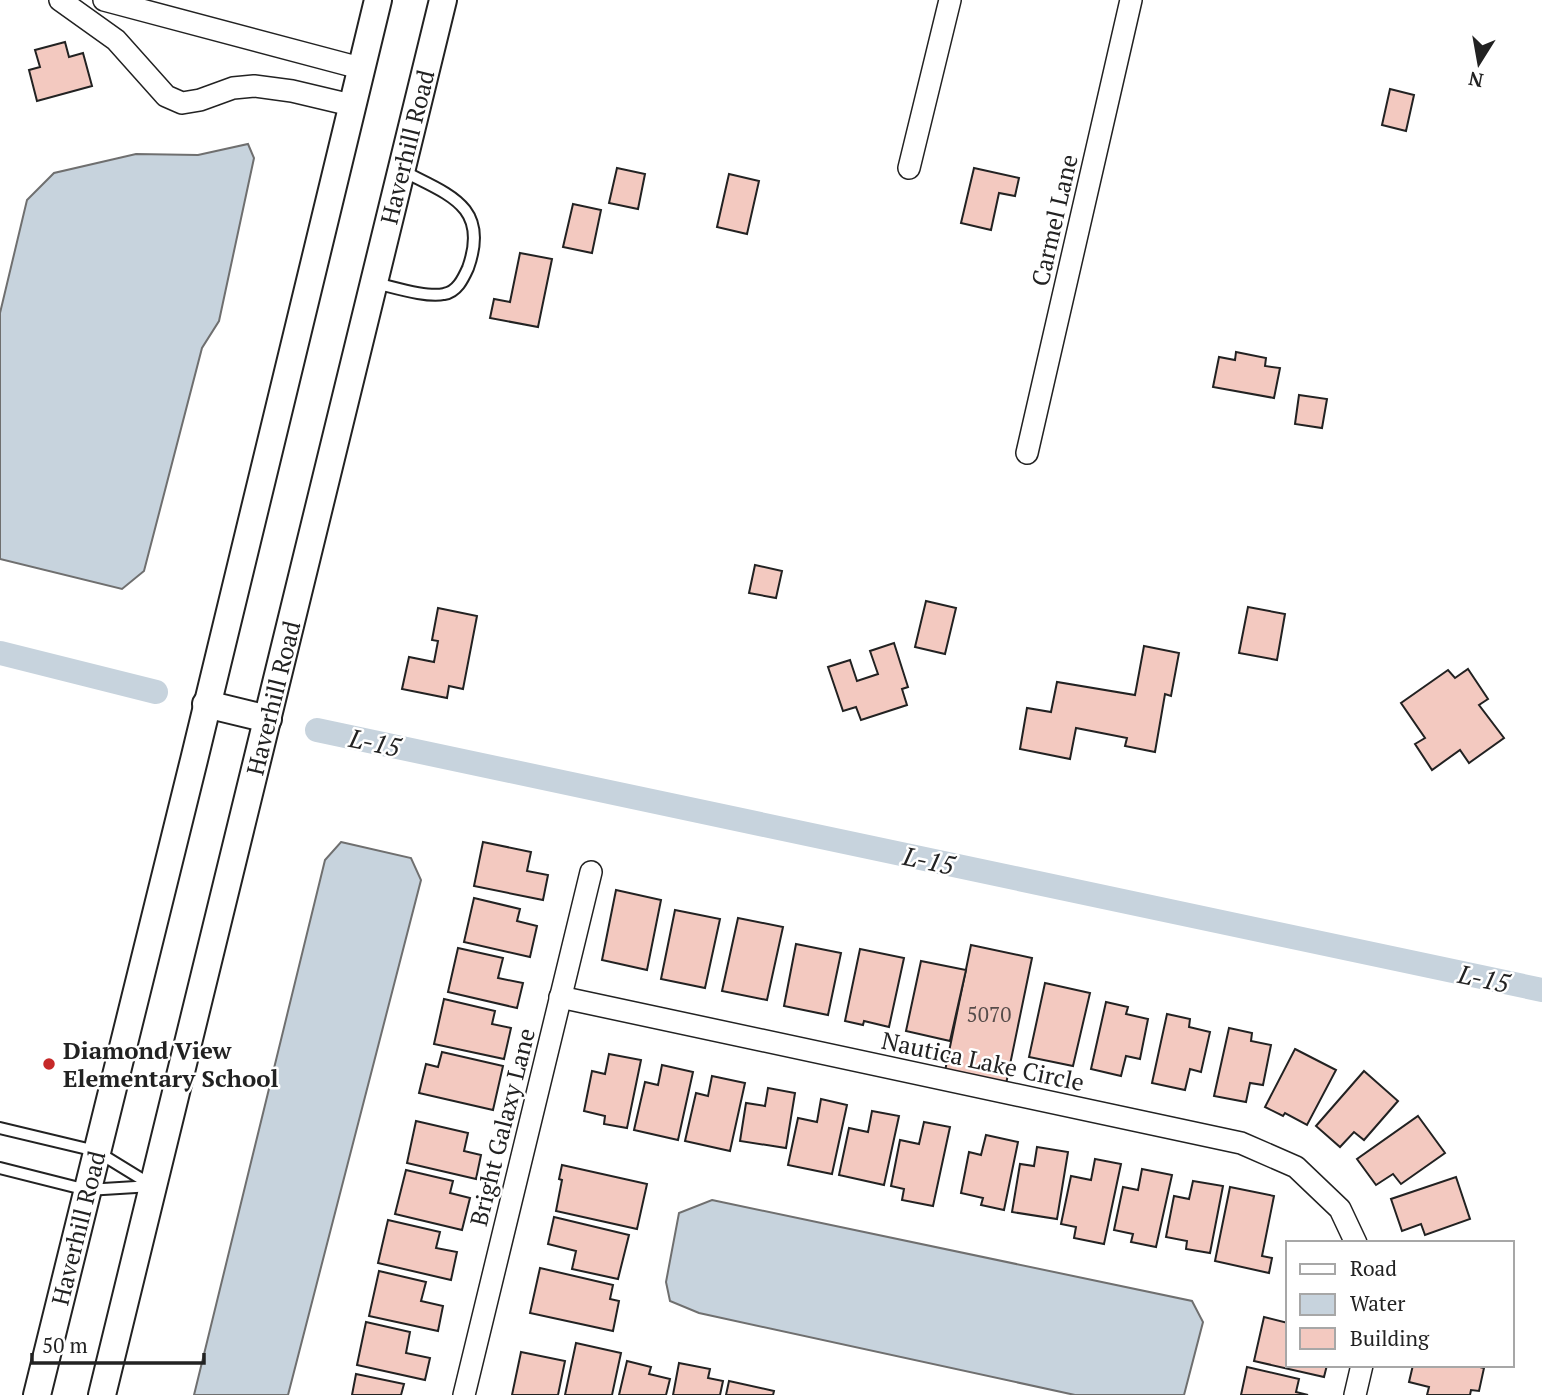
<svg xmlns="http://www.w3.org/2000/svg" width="1542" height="1395" viewBox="0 0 1542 1395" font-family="'PT Serif',serif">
  <rect width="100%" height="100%" fill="#fff"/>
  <g fill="#c7d3dd" stroke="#6f6f6f" stroke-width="2">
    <path d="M248,144L254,158L219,321L202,348L144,571L122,589L0,559V313L27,200L54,173L136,154L198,155Z"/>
    <path d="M341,842L411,858L421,880L288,1395H194L325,860Z"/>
    <path d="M712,1200L1192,1301L1203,1322L1184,1395H1075L699,1313L670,1301L666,1282L679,1213Z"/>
  </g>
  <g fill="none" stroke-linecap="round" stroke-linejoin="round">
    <g stroke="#c7d3dd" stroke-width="24">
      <path d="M0,653L156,692"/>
      <path d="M317,730L1542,990"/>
    </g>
  </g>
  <g fill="#f3c9c0" stroke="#222" stroke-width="2">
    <path d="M65,42L69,57L83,53L92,86L37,101L29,70L40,67L35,50Z"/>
    <path d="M1390,89L1414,95L1406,131L1382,125Z"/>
    <path d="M617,168L645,174L638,209L609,203Z"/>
    <path d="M974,168L1019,178L1015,196L999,193L991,230L961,223Z"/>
    <path d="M729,174L759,181L747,234L717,227Z"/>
    <path d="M573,204L601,210L592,253L563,247Z"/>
    <path d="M520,253L552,259L538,327L490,318L494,299L510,302Z"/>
    <path d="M1236,352L1266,358L1265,366L1280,368L1274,398L1213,387L1219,357L1235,360Z"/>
    <path d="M1299,395L1327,399L1322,428L1295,424Z"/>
    <path d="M755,565L782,571L776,598L749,593Z"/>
    <path d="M926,601L956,608L945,654L915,647Z"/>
    <path d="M1248,607L1285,614L1277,660L1239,653Z"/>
    <path d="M438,608L477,616L463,689L449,686L447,698L402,689L409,657L434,662L438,641L432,640Z"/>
    <path d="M894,643L908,687L902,689L907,705L861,720L856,707L843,711L828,667L850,660L857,681L878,674L870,651Z"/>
    <path d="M1144,646L1179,653L1171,696L1165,694L1155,752L1125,746L1127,738L1076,728L1070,759L1020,749L1027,708L1051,712L1057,682L1135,695Z"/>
    <path d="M1468,669L1488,699L1479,705L1504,738L1469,763L1460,750L1432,770L1415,744L1425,738L1401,703L1448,670L1455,678Z"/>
    <path d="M483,842L531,852L527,871L548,875L543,900L474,886Z"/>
    <path d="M616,890L661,900L647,970L602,960Z"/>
    <path d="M474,898L520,909L517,921L537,926L530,957L464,942Z"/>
    <path d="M675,910L720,919L705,988L661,979Z"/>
    <path d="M738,918L783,927L767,1000L722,991Z"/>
    <path d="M796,944L841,953L828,1015L784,1006Z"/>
    <path d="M971,945L1032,958L1006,1084L945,1071Z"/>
    <path d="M458,948L503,958L498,978L523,983L517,1008L448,992Z"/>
    <path d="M860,949L904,958L889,1027L864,1021L863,1025L845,1021Z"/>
    <path d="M921,961L966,970L950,1041L906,1031Z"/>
    <path d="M1045,983L1090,993L1073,1066L1029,1057Z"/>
    <path d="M444,999L495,1011L492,1024L511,1028L504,1059L434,1044Z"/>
    <path d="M1106,1002L1128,1007L1126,1014L1148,1019L1140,1059L1126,1056L1121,1076L1091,1069Z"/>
    <path d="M1167,1014L1190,1019L1189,1027L1210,1032L1201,1072L1190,1069L1185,1090L1152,1083Z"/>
    <path d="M1229,1028L1252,1033L1251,1041L1271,1045L1263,1085L1250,1083L1246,1102L1214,1096Z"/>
    <path d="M1295,1049L1336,1070L1307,1125L1285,1113L1283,1116L1265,1107Z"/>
    <path d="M442,1052L503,1066L493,1110L419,1093L426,1064L438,1067Z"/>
    <path d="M609,1054L641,1060L627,1128L604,1124L605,1116L584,1111L592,1071L605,1074Z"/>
    <path d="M662,1065L693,1072L678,1140L634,1130L645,1082L658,1085Z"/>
    <path d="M1364,1071L1398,1101L1364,1140L1354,1132L1340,1147L1316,1126Z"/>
    <path d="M712,1076L745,1083L730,1151L685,1141L696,1093L708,1096Z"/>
    <path d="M768,1088L795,1093L786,1148L740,1141L746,1103L765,1106Z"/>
    <path d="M821,1099L847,1105L832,1174L788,1165L798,1118L817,1122Z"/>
    <path d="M872,1111L899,1116L884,1185L839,1175L849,1128L868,1132Z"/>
    <path d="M1418,1116L1445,1153L1401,1184L1393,1174L1376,1185L1357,1159Z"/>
    <path d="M416,1121L468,1133L464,1151L481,1155L476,1179L407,1163Z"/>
    <path d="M924,1122L950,1127L933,1206L902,1200L904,1189L891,1186L900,1140L919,1144Z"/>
    <path d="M986,1135L1018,1142L1004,1210L981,1205L983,1198L961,1193L969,1152L981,1155Z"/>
    <path d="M1037,1147L1068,1152L1057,1219L1012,1212L1020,1164L1034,1166Z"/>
    <path d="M1095,1159L1121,1164L1104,1244L1074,1238L1076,1227L1061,1224L1071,1176L1091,1180Z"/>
    <path d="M562,1165L647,1184L637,1229L556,1211L562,1180L559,1179Z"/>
    <path d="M1142,1169L1172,1175L1156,1247L1131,1242L1133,1234L1114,1230L1123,1187L1138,1190Z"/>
    <path d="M406,1170L453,1181L450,1193L470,1198L462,1230L395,1214Z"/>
    <path d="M1456,1177L1470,1219L1425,1235L1421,1224L1402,1231L1391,1199Z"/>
    <path d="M1193,1181L1223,1186L1210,1253L1186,1249L1187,1241L1166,1237L1174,1196L1189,1199Z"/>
    <path d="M1230,1187L1274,1196L1262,1256L1272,1258L1269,1273L1215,1261Z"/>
    <path d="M554,1217L629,1235L618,1279L572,1269L576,1251L548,1244Z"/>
    <path d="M388,1220L440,1232L436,1248L457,1252L451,1280L378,1263Z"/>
    <path d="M540,1268L613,1285L610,1299L619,1301L613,1331L530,1313Z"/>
    <path d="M379,1271L426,1282L421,1301L443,1306L438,1331L369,1316Z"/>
    <path d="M1264,1317L1288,1323V1365H1327L1324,1377L1254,1361Z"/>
    <path d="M366,1322L410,1332L406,1353L430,1358L425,1380L357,1365Z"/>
    <path d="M576,1343L621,1353L612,1395H565Z"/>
    <path d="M521,1352L565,1361L558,1395H512Z"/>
    <path d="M627,1361L651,1367L649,1374L670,1379L666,1395H619Z"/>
    <path d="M679,1363L710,1369L708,1378L723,1381L720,1395H673Z"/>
    <path d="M1413,1365H1471L1484,1368L1479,1391L1471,1390L1470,1395H1427L1429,1387L1409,1382Z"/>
    <path d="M1247,1367L1299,1379L1296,1392L1308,1395H1241Z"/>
    <path d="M356,1374L404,1384L401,1395H352Z"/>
    <path d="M729,1381L774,1391L773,1395H726Z"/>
  </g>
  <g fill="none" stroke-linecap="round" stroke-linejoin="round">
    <defs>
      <g id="service">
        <path d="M375,283C393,287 427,298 444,294C457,292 463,279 468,268C490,206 449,195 403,171"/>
        <path d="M0,1128L96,1151L153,1186"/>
        <path d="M0,1168L87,1190L152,1186"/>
      </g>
      <g id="minor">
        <path d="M60,0L116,40L166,96L182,103L200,100L233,88L254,86L292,91L351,105"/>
        <path d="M104,0L360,68"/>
        <path d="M909,168L950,0"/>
        <path d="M1027,453L1131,0"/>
        <path d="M560,997L1241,1143L1296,1167L1340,1209L1356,1243"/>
        <path d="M464,1395L591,872"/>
        <path d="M1355,1395L1362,1365"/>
      </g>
      <g id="tertiary">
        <path d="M206,704L268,719"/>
        <path d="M37,1395L194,760L378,0"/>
        <path d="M102,1395L443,0"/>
      </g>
    </defs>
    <use href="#service" stroke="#222" stroke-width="14"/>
    <use href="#minor" stroke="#222" stroke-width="24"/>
    <use href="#tertiary" stroke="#222" stroke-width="30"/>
    <use href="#service" stroke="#fff" stroke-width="10"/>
    <use href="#minor" stroke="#fff" stroke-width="21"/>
    <use href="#tertiary" stroke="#fff" stroke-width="26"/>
  </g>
  <circle fill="#c62828" stroke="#fff" stroke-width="2.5" cx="49" cy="1064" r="7"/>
  <g text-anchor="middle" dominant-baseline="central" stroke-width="5" stroke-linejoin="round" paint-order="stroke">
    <g font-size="21" fill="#564c4a">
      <text x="989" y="1014">5070</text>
    </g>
    <g font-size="24" fill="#222" stroke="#fff">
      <text transform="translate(407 147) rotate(-76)">Haverhill Road</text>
      <text transform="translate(1054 220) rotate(-77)">Carmel Lane</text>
      <text transform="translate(273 698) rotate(-76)">Haverhill Road</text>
      <text transform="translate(983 1061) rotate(12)">Nautica Lake Circle</text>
      <text transform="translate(502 1127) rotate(-76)">Bright Galaxy Lane</text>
      <text transform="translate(78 1228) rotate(-76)">Haverhill Road</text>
    </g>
    <g font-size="24" font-weight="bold" fill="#222" stroke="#fff" text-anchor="start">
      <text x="63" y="1050">Diamond View<tspan x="63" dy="28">Elementary School</tspan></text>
    </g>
    <g font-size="26" font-style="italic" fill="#222" stroke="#fff">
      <text transform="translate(375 742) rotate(12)">L-15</text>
      <text transform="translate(929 860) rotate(12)">L-15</text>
      <text transform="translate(1484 978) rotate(12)">L-15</text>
    </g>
  </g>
  <rect x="1286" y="1241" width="228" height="126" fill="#ffffff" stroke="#a7a7a7" stroke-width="2"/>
  <rect x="1300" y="1264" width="35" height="10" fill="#ffffff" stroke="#a7a7a7" stroke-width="2"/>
  <text x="1350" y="1276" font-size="21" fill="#222222">Road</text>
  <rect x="1300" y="1294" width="35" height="21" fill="#c7d3dd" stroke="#a7a7a7" stroke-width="2"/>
  <text x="1350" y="1311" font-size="21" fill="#222222">Water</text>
  <rect x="1300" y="1328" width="35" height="21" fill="#f3c9c0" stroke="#a7a7a7" stroke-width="2"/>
  <text x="1350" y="1346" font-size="21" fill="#222222">Building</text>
  <g transform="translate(1479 63) rotate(191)" stroke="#ffffff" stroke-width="5" paint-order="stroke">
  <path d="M0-5L12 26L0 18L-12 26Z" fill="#222222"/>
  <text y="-10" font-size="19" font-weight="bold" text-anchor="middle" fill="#222222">N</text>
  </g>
  <path d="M32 1353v10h172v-10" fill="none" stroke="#222222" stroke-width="3.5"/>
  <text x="42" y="1353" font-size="21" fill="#222222" stroke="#ffffff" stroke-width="5" paint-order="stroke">50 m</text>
</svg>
